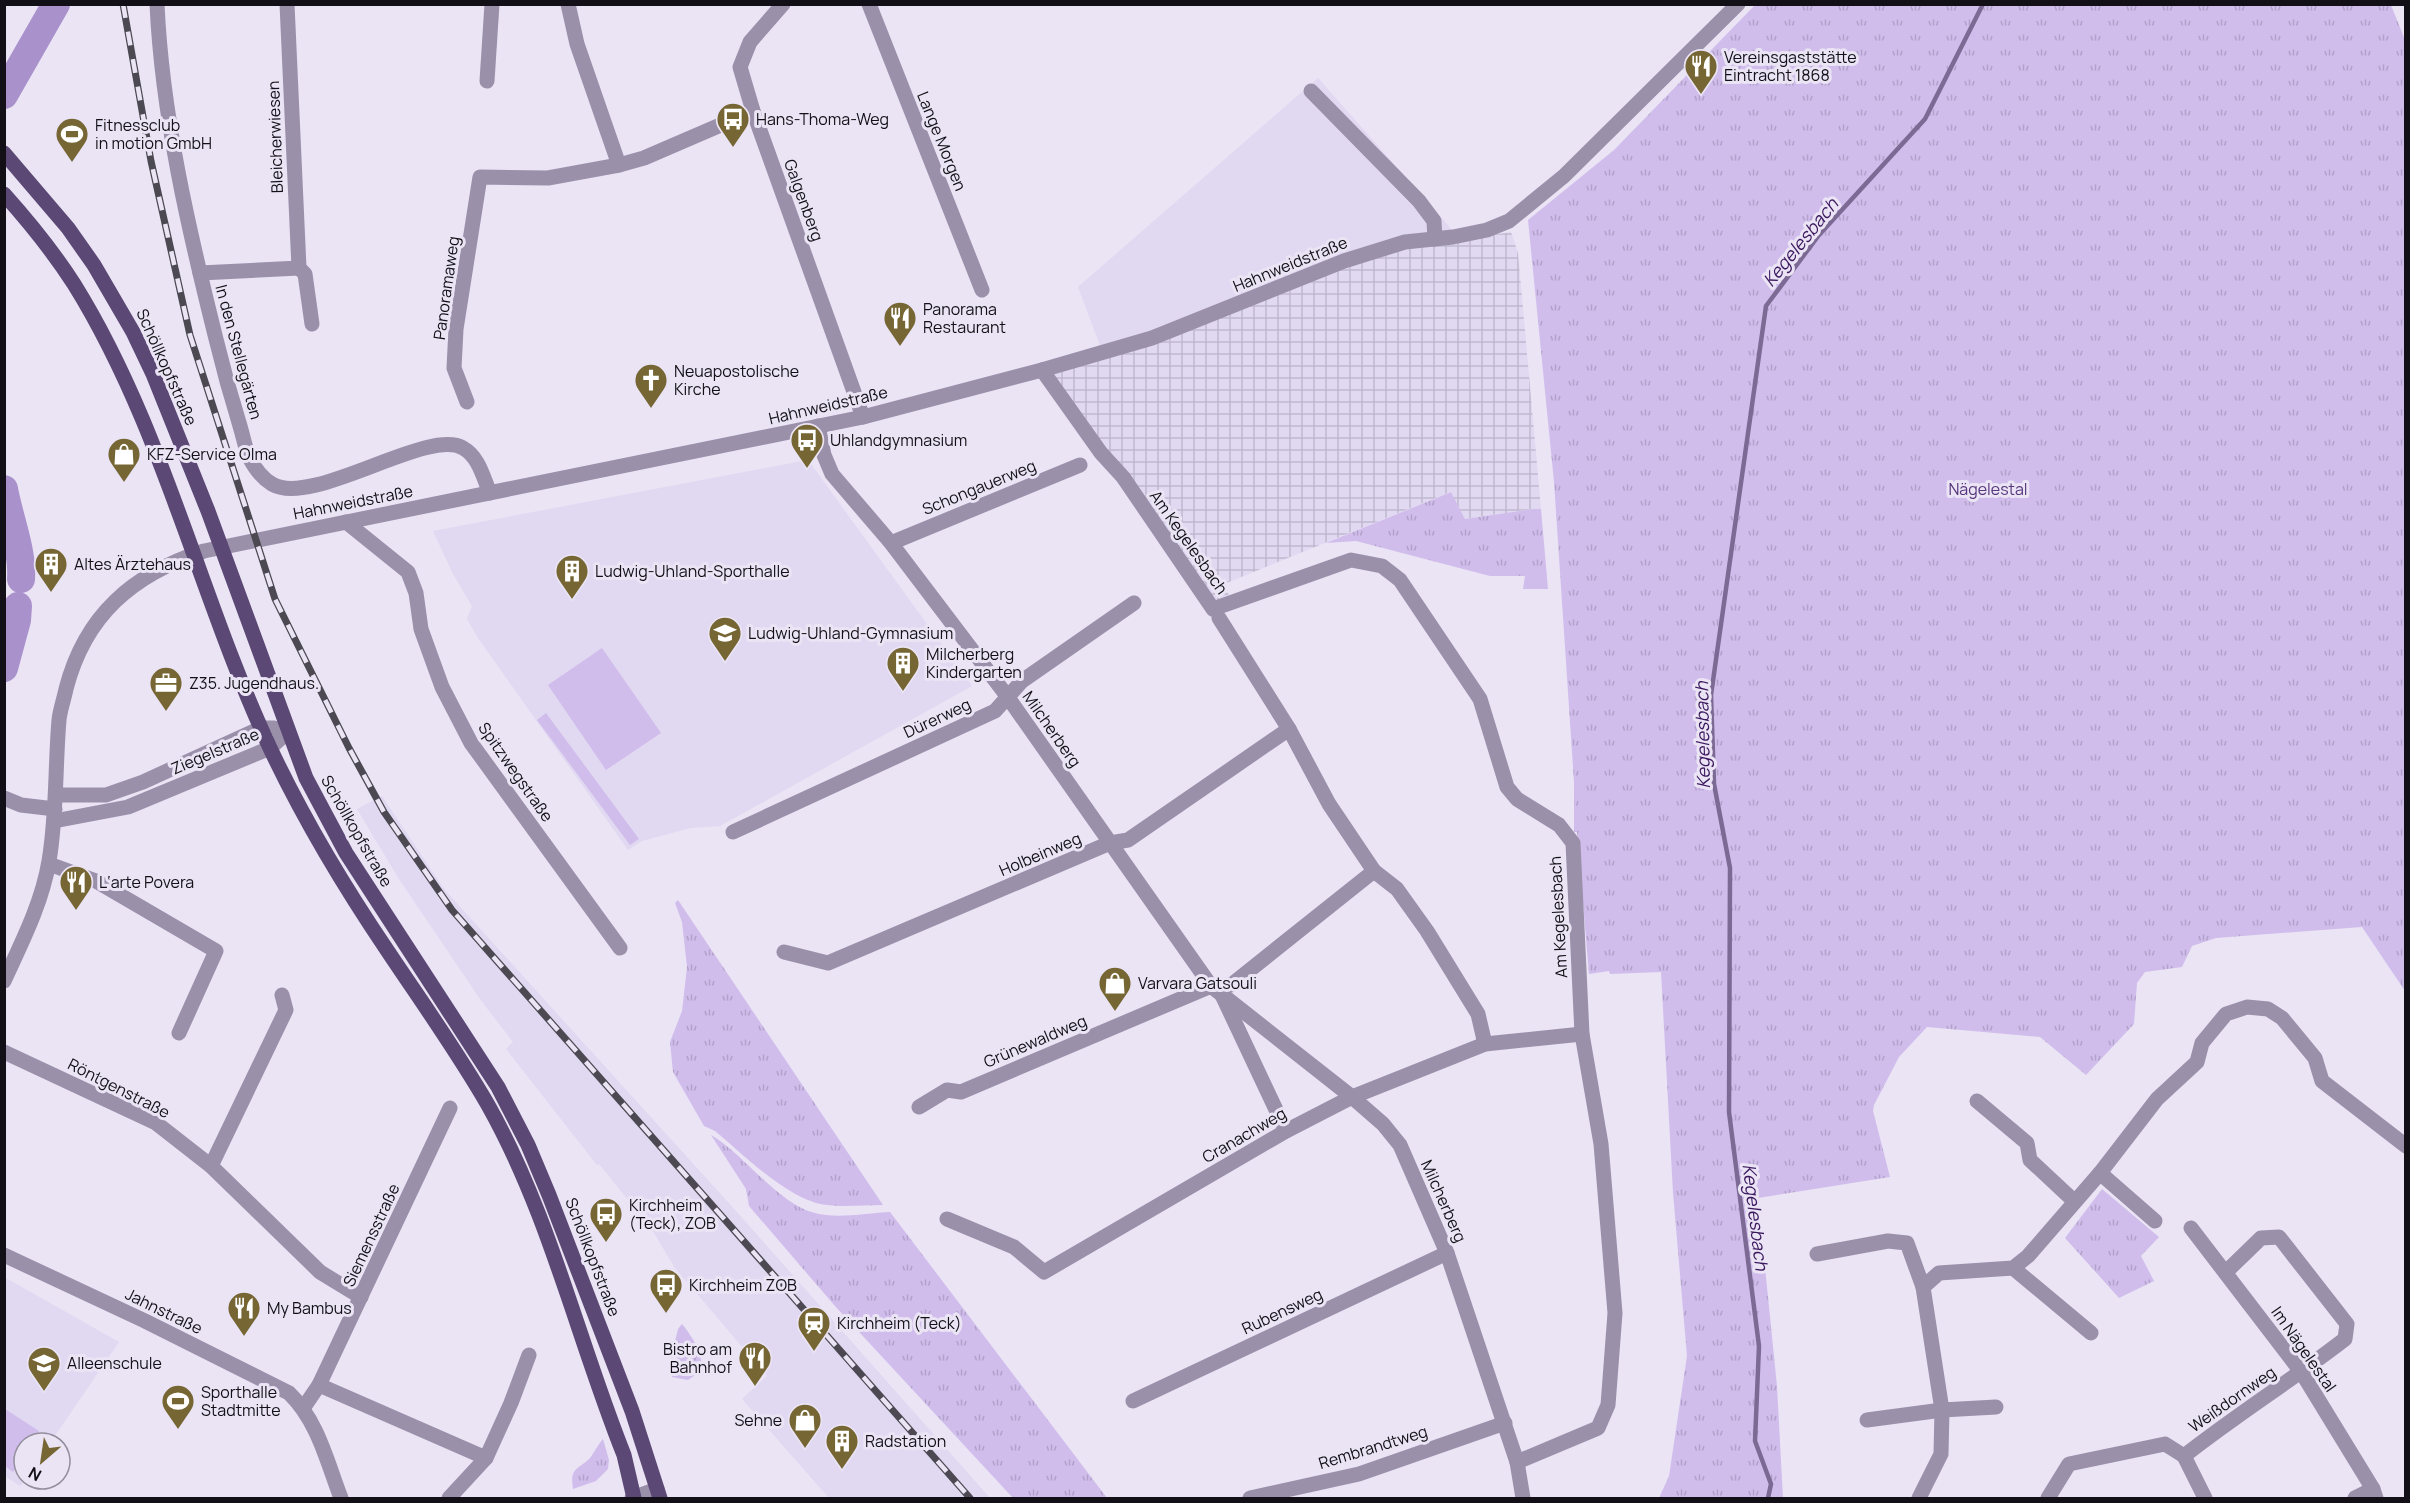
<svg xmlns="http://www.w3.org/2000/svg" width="2410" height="1503" viewBox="0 0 2410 1503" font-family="Manrope,sans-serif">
  <defs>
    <pattern id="industrial-grid" width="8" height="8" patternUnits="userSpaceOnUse" patternTransform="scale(1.5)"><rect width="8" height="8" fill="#e1d8f1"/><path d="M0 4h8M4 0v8" fill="none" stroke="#c0b8ce"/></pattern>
    <pattern id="grass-tufts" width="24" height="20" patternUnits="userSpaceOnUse" patternTransform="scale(1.5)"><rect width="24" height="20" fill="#d0bdec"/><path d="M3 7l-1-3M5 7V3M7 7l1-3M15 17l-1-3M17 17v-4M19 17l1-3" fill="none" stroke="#b2a1ca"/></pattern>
  </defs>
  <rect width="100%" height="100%" fill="#eae4f5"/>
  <g fill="#e1d8f1">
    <path d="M1318,78L1447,224L1459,241L1104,356L1078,287Z"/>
    <path d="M808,460L972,686L720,826L690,828L642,841L628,850L478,638L467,619L472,606L453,574L433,531Z"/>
    <path d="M382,796L444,889L736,1211L990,1498H829L742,1399L767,1376L675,1268L654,1233L609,1176L599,1164L597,1165L506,1049L513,1042L480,999L399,879L357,809Z"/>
    <path d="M4,1277L119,1342L50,1443H24L25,1479L20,1486L5,1476Z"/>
  </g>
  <path fill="url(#industrial-grid)" d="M1511,232L1518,253L1541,509H1532L1465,519L1450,492L1224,584L1230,598L1215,604L1050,374L1373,254Z"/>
  <g fill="url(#grass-tufts)">
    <path d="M1755,5H2391L2405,40V991L2362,927L2216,938L2192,946L2182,967L2145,972L2137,983L2134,1024L2086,1075L2040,1037L1927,1027L1899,1057L1874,1105L1873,1111L1890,1177L1758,1198L1777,1386L1783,1498H1659L1669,1476L1687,1356L1673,1193L1661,972L1610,974L1609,971L1589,974L1577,832H1574V782L1554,482L1528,220L1614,150Z"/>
    <path d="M1451,492L1465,519L1532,509H1541L1548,589H1523L1525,576H1490L1356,541L1326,543Z"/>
    <path d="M678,900L883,1205C865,1205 845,1207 827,1205C790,1202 743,1154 715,1131L704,1126L673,1072L670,1042L682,1011L687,967L682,922L675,903Z"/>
    <path d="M711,1135C743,1153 778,1204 815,1213C836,1219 868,1213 890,1212L1107,1498H1013L835,1306L749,1206L746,1189Z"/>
    <path d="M2102,1189L2159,1237L2141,1256L2154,1281L2119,1298L2065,1238Z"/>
    <path d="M682,1324C689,1332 703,1353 701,1365C700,1373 694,1376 688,1380L672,1377L669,1365L678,1329Z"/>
    <path d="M603,1439L609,1460L608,1469L596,1481L573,1489C570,1469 575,1471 588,1460C592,1457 598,1444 603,1439Z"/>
  </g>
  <g fill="#d0bdec">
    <path d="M602,648L661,733L606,770L548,685Z"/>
    <path d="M546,713L639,839L630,845L537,720Z"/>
    <path d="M5,1409L39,1431L32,1443H24V1455L13,1472L5,1466Z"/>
  </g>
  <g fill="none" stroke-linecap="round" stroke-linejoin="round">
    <path stroke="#7c6a95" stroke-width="4.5" d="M1768,1498L1771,1484L1755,1441L1759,1346L1729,1112L1730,868L1714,784L1711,695L1766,306L1819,235L1925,119L1983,4"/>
    <g stroke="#a991cc" stroke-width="28">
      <path d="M4,95L56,4"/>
      <path d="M4,489C9,517 23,551 21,579"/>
      <path d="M4,668L17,620L18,606"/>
    </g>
    <g stroke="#9a90aa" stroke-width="15">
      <path d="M157,4C162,116 189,231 216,339C223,368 231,397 240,426C243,436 245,447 249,457C254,467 262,478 272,484C312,508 428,427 463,448C479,457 483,477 490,493"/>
      <path d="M568,4L577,44L619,165"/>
      <path d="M783,4L750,42L740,67L753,111L863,417"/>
      <path d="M869,4L982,290"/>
      <path d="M487,81L492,4"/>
      <path d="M1311,91L1419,201L1434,221L1435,239"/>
      <path d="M299,268L305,274L312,324"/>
      <path d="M200,273L299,268L287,4"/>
      <path d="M1042,370L1101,453L1123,477L1213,609L1351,560L1382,566L1400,580L1480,699L1507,787L1517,799L1559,825L1573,843L1582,1034L1601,1144L1615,1313L1608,1405L1598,1428L1517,1462"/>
      <path d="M467,402L454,368L456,329L480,177L548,178L619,165L644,158L753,111"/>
      <path d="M818,426L824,455L832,474L891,543L1007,696L1211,986L1352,1097L1383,1124L1400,1145L1447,1253L1517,1462L1523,1498"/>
      <path d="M346,522L408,572L416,593L421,629L442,687L471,743L620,948"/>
      <path d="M891,543L1080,465"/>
      <path d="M1219,618L1289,729L1329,804L1374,871L1397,889L1427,931L1478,1014L1485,1044"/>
      <path d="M57,795H106L143,782L261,728H274L287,733"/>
      <path d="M4,798L21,805L55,809"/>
      <path d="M54,821L128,807L270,748L287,733"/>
      <path d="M733,832L995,711L1022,681L1134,603"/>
      <path d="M49,864L96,881L216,951L179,1033"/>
      <path d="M784,952L828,963L1110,843L1128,840L1289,729"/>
      <path d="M4,981C22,942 42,903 49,861C57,814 55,767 59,720C60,710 64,699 66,689C85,615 133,574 204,551L863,417L1042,370L1152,338L1344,261L1405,242L1453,237L1487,230L1509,221L1564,176L1738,4"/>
      <path d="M1222,995L1286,1131"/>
      <path d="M4,1052L156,1123L211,1166L320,1272L361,1297"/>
      <path d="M1977,1101L2027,1143L2030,1160L2074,1201"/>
      <path d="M919,1107L947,1090L961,1092L1211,986L1231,985L1374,871"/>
      <path d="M211,1166L286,1010L282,995"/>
      <path d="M2100,1173L2155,1221"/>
      <path d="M947,1219L1014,1247L1044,1272L1286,1131L1352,1097L1485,1044L1582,1034"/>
      <path d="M2191,1228L2302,1373L2373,1489L2376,1498"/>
      <path d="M1817,1254L1888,1241L1907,1243L1923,1287"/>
      <path d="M4,1255L145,1321L289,1393C318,1421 327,1462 341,1498"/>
      <path d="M2013,1268L2091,1333"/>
      <path d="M319,1385L486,1458"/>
      <path d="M1133,1401L1447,1253"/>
      <path d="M304,1407L319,1385L450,1108"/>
      <path d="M1867,1420L1942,1410L1996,1407"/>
      <path d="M2184,1456C2236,1415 2292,1380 2345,1339L2347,1324L2279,1237L2261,1238L2226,1272"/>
      <path d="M449,1498L486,1458L511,1403L529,1355"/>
      <path d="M632,1498L657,1489"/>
      <path d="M1250,1498L1359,1474L1505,1423"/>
      <path d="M1919,1498L1941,1454L1942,1410L1923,1287L1939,1273L2013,1268L2028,1256L2100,1173L2157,1099L2197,1062L2202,1043L2226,1014L2247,1007L2268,1009L2282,1018L2315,1058L2322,1081L2406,1146"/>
      <path d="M2048,1498L2069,1464L2165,1444L2184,1456L2205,1498"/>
      <path d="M2355,1498L2373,1489"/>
    </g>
    <g stroke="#5b4875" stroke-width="15">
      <path d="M4,153L68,228L94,265L133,332L153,374L208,511L306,778L346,853L498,1087L528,1145L549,1195L632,1411L660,1498"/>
      <path d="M4,194C30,223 54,253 74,284C163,427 199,596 270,748C303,818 343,885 387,950C421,1001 457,1051 488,1105C549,1213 578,1340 624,1455L634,1498"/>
    </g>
    <defs>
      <path id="rail" d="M123,4L151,161L190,335L275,599L349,748L384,812L452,910L970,1498"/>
    </defs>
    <use href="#rail" stroke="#4c4952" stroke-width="7"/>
    <use href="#rail" stroke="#eae4f5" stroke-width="4.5" stroke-dasharray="14" stroke-linecap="butt"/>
  </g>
  <defs>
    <symbol id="restaurant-pin" viewBox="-11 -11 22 30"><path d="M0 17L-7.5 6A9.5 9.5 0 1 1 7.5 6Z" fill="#766634" stroke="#eae4f5"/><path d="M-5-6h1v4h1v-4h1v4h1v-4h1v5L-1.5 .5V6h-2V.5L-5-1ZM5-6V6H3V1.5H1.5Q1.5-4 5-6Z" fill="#fff"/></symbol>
    <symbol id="bus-pin" viewBox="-11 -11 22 30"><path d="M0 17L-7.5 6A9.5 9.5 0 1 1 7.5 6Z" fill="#766634" stroke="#eae4f5"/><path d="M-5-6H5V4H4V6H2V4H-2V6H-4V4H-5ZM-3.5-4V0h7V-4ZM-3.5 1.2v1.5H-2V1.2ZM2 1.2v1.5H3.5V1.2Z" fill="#fff"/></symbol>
    <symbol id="stadium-pin" viewBox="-11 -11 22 30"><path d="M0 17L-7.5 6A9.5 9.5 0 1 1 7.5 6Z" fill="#766634" stroke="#eae4f5"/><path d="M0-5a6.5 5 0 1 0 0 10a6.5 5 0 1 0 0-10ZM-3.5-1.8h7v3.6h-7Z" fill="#fff"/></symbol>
    <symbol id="church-pin" viewBox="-11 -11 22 30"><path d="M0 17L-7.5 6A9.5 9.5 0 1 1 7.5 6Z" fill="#766634" stroke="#eae4f5"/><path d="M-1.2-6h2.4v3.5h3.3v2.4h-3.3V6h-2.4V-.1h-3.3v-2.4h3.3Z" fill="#fff"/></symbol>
    <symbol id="shop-pin" viewBox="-11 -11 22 30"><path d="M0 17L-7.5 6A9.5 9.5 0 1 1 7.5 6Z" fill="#766634" stroke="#eae4f5"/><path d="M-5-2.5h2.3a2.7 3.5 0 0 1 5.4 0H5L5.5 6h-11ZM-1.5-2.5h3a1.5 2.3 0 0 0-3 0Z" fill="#fff"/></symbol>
    <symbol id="building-pin" viewBox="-11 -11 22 30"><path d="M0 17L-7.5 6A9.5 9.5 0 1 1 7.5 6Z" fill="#766634" stroke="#eae4f5"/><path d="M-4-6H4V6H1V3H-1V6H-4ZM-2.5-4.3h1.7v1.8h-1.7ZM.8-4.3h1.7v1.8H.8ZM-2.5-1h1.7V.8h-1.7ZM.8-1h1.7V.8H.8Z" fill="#fff"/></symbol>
    <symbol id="school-pin" viewBox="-11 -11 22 30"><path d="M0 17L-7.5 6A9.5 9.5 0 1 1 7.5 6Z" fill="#766634" stroke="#eae4f5"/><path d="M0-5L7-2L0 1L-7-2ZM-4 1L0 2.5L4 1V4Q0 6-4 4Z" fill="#fff"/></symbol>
    <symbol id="office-pin" viewBox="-11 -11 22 30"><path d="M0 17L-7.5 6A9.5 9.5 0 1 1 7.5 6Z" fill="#766634" stroke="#eae4f5"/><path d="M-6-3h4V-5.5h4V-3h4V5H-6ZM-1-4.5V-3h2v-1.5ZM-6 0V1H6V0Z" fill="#fff"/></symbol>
    <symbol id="station-pin" viewBox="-11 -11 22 30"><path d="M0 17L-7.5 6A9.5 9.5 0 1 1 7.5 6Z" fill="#766634" stroke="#eae4f5"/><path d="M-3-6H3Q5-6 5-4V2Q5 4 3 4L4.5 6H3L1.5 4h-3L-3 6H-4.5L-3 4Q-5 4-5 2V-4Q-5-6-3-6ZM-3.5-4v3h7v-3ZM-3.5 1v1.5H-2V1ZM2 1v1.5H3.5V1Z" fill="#fff"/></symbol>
  </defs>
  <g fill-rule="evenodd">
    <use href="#restaurant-pin" x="1682" y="47" width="38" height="52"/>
    <use href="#bus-pin" x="714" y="100" width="38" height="52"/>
    <use href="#stadium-pin" x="53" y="115" width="38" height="52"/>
    <use href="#restaurant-pin" x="881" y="299" width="38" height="52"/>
    <use href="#church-pin" x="632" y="361" width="38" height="52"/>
    <use href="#bus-pin" x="788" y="421" width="38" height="52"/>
    <use href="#shop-pin" x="105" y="435" width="38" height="52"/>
    <use href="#building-pin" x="32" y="545" width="38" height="52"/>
    <use href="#building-pin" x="553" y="552" width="38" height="52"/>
    <use href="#school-pin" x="706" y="614" width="38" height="52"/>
    <use href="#building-pin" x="884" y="644" width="38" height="52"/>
    <use href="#office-pin" x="147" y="664" width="38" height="52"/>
    <use href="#restaurant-pin" x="57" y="863" width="38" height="52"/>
    <use href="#shop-pin" x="1096" y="964" width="38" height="52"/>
    <use href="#bus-pin" x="587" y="1195" width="38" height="52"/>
    <use href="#bus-pin" x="647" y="1266" width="38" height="52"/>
    <use href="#restaurant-pin" x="225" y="1289" width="38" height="52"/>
    <use href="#station-pin" x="795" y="1304" width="38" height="52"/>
    <use href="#restaurant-pin" x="736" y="1339" width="38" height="52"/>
    <use href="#school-pin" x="25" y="1344" width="38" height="52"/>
    <use href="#stadium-pin" x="159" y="1382" width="38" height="52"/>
    <use href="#shop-pin" x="786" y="1401" width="38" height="52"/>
    <use href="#building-pin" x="823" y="1422" width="38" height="52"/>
  </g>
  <g text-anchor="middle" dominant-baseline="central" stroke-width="6" stroke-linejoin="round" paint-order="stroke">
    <g font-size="16" fill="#121016" stroke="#eae4f5" text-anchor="start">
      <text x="1724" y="57">Vereinsgaststätte<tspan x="1724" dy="18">Eintracht 1868</tspan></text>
      <text x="756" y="119">Hans-Thoma-Weg</text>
      <text x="95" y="125">Fitnessclub<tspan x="95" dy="18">in motion GmbH</tspan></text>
      <text x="923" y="309">Panorama<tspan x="923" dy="18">Restaurant</tspan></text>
      <text x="674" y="371">Neuapostolische<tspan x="674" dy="18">Kirche</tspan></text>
      <text x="830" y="440">Uhlandgymnasium</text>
      <text x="147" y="454">KFZ-Service Olma</text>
      <text x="74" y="564">Altes Ärztehaus</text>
      <text x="595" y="571">Ludwig-Uhland-Sporthalle</text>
      <text x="748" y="633">Ludwig-Uhland-Gymnasium</text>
      <text x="926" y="654">Milcherberg<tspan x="926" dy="18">Kindergarten</tspan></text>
      <text x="189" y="683">Z35. Jugendhaus.</text>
      <text x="99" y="882">L‘arte Povera</text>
      <text x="1138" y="983">Varvara Gatsouli</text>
      <text x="629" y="1205">Kirchheim<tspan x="629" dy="18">(Teck), ZOB</tspan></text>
      <text x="689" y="1285">Kirchheim ZOB</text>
      <text x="267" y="1308">My Bambus</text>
      <text x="837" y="1323">Kirchheim (Teck)</text>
      <text x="732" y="1349" text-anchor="end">Bistro am<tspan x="732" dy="18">Bahnhof</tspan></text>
      <text x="67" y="1363">Alleenschule</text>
      <text x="201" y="1392">Sporthalle<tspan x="201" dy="18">Stadtmitte</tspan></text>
      <text x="782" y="1420" text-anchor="end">Sehne</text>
      <text x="865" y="1441">Radstation</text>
    </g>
    <g font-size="16" fill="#121016" stroke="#eae4f5">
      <text transform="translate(275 137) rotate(-92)">Bleicherwiesen</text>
      <text transform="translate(942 141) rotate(68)">Lange Morgen</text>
      <text transform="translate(804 200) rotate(70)">Galgenberg</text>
      <text transform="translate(1290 264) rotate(-22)">Hahnweidstraße</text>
      <text transform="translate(446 288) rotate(-82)">Panoramaweg</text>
      <text transform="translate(239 352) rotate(75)">In den Stellegärten</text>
      <text transform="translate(167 367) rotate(66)">Schöllkopfstraße</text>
      <text transform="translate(828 405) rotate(-13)">Hahnweidstraße</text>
      <text transform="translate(979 487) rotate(-22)">Schongauerweg</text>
      <text transform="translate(353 502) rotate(-11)">Hahnweidstraße</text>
      <text transform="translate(1189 542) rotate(55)">Am Kegelesbach</text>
      <text transform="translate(937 718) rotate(-25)">Dürerweg</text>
      <text transform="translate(1052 729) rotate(55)">Milcherberg</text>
      <text transform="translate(215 751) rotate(-23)">Ziegelstraße</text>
      <text transform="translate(516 772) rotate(55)">Spitzwegstraße</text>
      <text transform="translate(357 831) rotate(60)">Schöllkopfstraße</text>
      <text transform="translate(1040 854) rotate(-23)">Holbeinweg</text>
      <text transform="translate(1558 917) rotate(-93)">Am Kegelesbach</text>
      <text transform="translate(1035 1041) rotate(-23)">Grünewaldweg</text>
      <text transform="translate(119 1088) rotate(27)">Röntgenstraße</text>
      <text transform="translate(1244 1135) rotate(-30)">Cranachweg</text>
      <text transform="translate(1444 1201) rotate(66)">Milcherberg</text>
      <text transform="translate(371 1235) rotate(-65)">Siemensstraße</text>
      <text transform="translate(593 1257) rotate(69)">Schöllkopfstraße</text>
      <text transform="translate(164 1311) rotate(26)">Jahnstraße</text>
      <text transform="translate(1282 1311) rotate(-25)">Rubensweg</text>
      <text transform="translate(2304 1349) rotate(55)">Im Nägelestal</text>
      <text transform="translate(2232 1399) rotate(-35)">Weißdornweg</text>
      <text transform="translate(1373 1447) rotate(-17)">Rembrandtweg</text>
    </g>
    <g font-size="16" fill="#57367d" stroke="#eae4f5">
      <text x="1988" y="489">Nägelestal</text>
    </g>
    <g font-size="18" font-style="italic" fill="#3b185e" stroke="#eae4f5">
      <text transform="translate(1800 242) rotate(-51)">Kegelesbach</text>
      <text transform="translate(1702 735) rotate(-91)">Kegelesbach</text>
      <text transform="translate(1756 1217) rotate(83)">Kegelesbach</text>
    </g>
  </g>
  <rect width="2410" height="1503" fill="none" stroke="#121016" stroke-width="12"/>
  <g transform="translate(42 1461) rotate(209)"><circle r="28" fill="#eae4f5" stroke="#948f9c" stroke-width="1.5"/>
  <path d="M0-4.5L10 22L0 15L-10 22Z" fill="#766634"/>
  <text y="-9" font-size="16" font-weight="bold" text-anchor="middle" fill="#121016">N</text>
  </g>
</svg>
